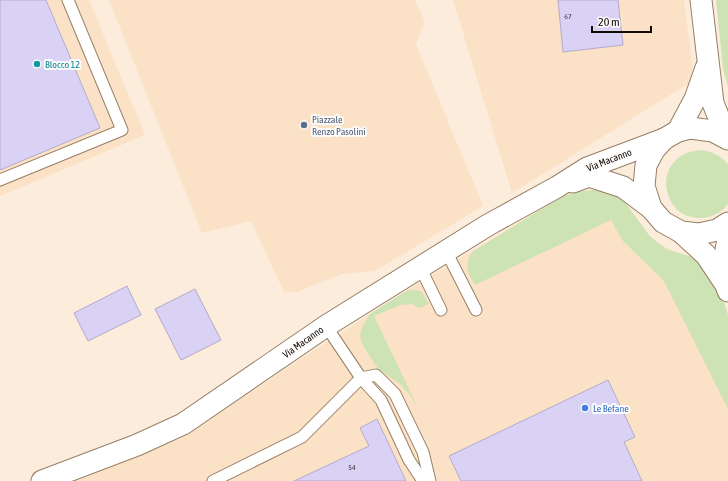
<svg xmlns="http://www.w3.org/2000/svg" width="728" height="481" viewBox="0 0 728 481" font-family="'Asap Condensed',sans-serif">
  <rect width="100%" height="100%" fill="#fcecdb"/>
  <g fill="#fbe1c6">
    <path d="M0,0H89L145,135L0,196Z"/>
    <path d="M109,0H415L425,22L416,44L483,206L375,271L342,274L297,292H284L251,221L202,233Z"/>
    <path d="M453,0H684L694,80L512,193Z"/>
    <path d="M592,190L605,192L618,197L626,204L649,235L658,243L667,249L695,258L728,315V481H73L181,439L311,352L406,291L561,197L577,192Z"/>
  </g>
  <g fill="#cde3b4">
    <path d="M716,0H728V87L723,69Z"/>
    <path d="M701,150C714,152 719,155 728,164V204C723,211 716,215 708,217C701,219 694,218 687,216C663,205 658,171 681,156C687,152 694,151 701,150Z"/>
    <path d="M592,190L605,192L618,197L626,204L649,235L658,243L667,249L695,258L718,282L728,315V409L664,281L622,240L611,220L475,285C467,271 464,266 472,252L561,197L577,192Z"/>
    <path d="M414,290L421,291L429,304L419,308L412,304L401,305L374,316L419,410L410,395L399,383L379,370L365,349L361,341L360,333L364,324L370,314L406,291Z"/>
  </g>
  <g fill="#dad2f4" stroke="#b3aacb">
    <path d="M0,0H46L100,128L0,170Z"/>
    <path d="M558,0H618L623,45L563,52Z"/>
    <path d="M127,286L141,315L88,341L74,313Z"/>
    <path d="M195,289L221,340L181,360L155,309Z"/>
    <path d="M608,380L635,437L624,442L642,481H461L449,456Z"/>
    <path d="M377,419L406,481H294L369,446L360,428Z"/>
  </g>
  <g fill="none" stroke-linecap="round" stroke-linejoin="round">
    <defs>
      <g id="lane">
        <path d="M0,180L122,130L68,0"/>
        <path d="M446,251L476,310"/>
        <path d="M420,267L441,310"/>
        <path d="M326,326L361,378L381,400L409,460L423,481"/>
        <path d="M213,481L302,437L361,378L376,375L395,394L423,452L430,481"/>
      </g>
      <g id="street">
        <path d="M701,0L713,103L727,138"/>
        <path d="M678,131L695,99L706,68"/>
        <path d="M728,139L713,131L690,128L678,131L664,139L654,150L646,165L644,186L651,208L663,222L681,232L699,234L717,230L728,223"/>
        <path d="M573,182L589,176L623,187L651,208"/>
        <path d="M681,232L706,255L726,285L728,291"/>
        <path d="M726,285V250L728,239"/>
        <path d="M42,481L137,445L183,424L326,326L488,225L557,187L587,168L664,139"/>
      </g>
    </defs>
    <use href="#lane" stroke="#977f65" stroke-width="13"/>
    <use href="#street" stroke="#977f65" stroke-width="23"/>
    <use href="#lane" stroke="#fff" stroke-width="11"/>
    <use href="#street" stroke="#fff" stroke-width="21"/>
  </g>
  <circle fill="#0f9aa8" stroke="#fcfcfc" stroke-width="1.5" cx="37" cy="64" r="4"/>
  <circle fill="#5c6f8a" stroke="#fcfcfc" stroke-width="1.5" cx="304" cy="125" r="4"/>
  <circle fill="#3f7fe0" stroke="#fcfcfc" stroke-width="1.5" cx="585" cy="408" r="4"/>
  <g text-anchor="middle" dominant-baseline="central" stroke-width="4" stroke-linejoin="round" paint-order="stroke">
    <g font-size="8" fill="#443b3e">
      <text x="568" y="16">67</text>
      <text x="352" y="467">54</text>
    </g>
    <g font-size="10" fill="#0d838f" stroke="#fcfcfc" text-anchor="start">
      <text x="45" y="64">Blocco 12</text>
    </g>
    <g font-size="10" fill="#4e5e75" stroke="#fcfcfc" text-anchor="start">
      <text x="312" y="119">Piazzale<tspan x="312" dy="12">Renzo Pasolini</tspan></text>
    </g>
    <g font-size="10" fill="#120902" stroke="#fcfcfc">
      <text transform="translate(609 160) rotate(-21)">Via Macanno</text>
      <text transform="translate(303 342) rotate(-35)">Via Macanno</text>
    </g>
    <g font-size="10" fill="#366cbe" stroke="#fcfcfc" text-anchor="start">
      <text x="593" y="408">Le Befane</text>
    </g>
  </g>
  <path d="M592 26v6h59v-6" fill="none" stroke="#120902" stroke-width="2"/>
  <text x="598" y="26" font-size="12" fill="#120902" stroke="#fcfcfc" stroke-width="3" paint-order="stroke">20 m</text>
</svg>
